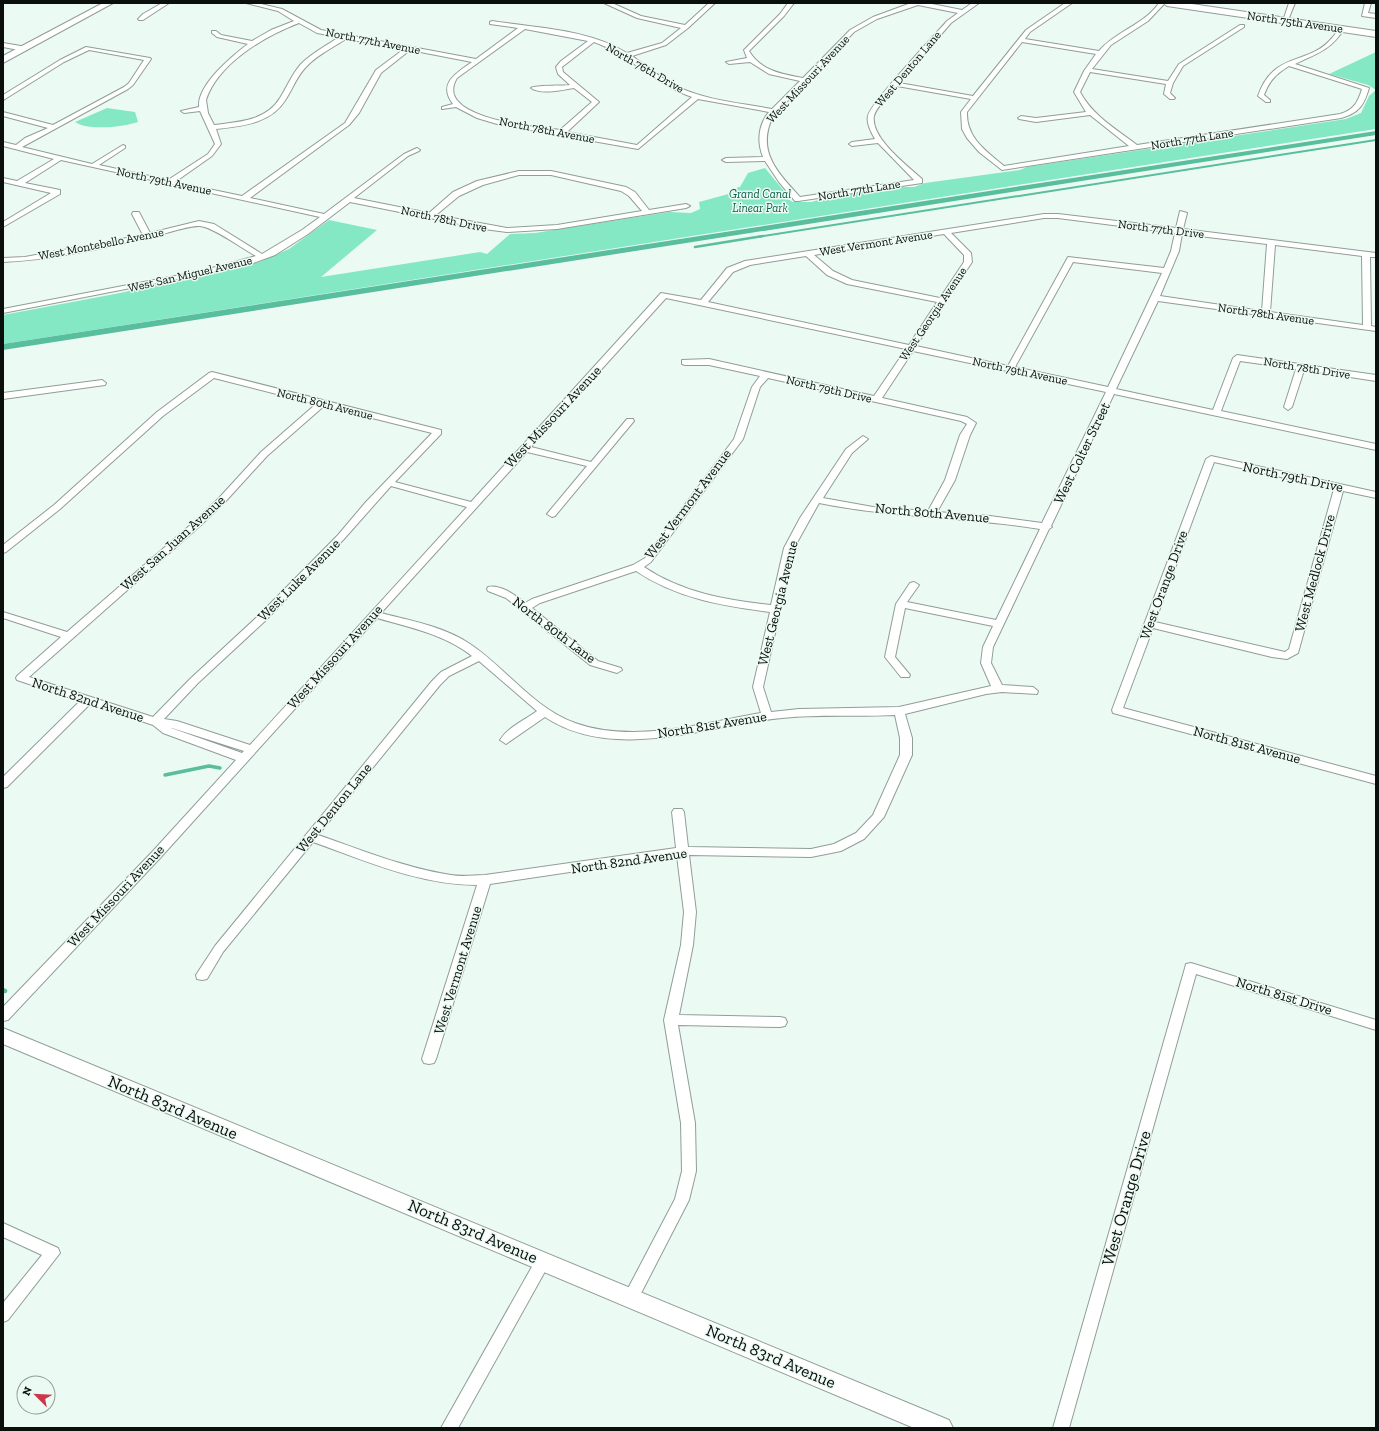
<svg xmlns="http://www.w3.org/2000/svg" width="1379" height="1431" viewBox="0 0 1379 1431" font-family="'Zilla Slab',serif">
  <rect width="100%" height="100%" fill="#ecfaf4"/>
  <g fill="#85e8c5">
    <path d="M1376,52V129L3,344V315L120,293L259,262L289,249L329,220L377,230L321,277L480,252L487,254L510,234L535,233L669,212L691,213L700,209L699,202L732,193L738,187H740L748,173L765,168L784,191L786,198L793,202H811L826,198L901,187H914L925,183L1020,170L1027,167L1346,119L1361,113L1369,96L1376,90L1368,85L1329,74Z"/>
    <path d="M107,108L135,112L138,122C123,127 88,131 75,122Z"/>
  </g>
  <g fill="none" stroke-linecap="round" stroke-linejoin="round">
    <path stroke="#58be9d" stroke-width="2" d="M757,237L1376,140"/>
    <path stroke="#58be9d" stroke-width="2.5" d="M695,247L763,236"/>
    <path stroke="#58be9d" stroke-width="3.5" d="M165,775L209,766L220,768"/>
    <path stroke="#58be9d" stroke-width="4.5" d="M3,990L5,991"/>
    <path fill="#58be9d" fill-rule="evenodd" d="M1376,131V135L3,350V344Z"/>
    <defs>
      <g id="minor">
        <path d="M162,3H169L143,20H139L138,19L143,14Z"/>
        <path d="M246,3H257L282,9L321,30L476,59L518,28L490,24V22L492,21C537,28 588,29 627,53L662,43L681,28L637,18L604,3H612L641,16L685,25L709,3H715L688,28L666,45L632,56C648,67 663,80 680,88C709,101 741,103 772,109L800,81L769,74L750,62L729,64L726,62L747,58L744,50L780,14L788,3H794L784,16L749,51C761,71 782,74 803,78L850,30L873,17L911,3H927L962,10L972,3H979L951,23L899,83L973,96L1026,30L1065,3H1072L1030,32L1025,39L1099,51C1116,31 1144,25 1159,3H1165L1148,21L1111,45L1092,69L1168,81L1179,64L1240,25H1244V27L1183,66L1173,83L1170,93L1175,98L1174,99H1170L1164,94L1166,84L1090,72L1080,92C1093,116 1116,129 1137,145L1340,114C1354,110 1358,102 1362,89L1289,66C1276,74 1269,81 1264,95L1270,100V102H1266L1258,96C1274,50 1309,66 1332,38C1335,35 1337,31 1339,28L1341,27L1344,29C1331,50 1316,54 1295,64L1369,88C1364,105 1359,113 1341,118L1002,170L979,152L967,138L962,129L961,112L971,99L897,86C891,93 876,107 874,116C870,138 908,166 922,179V183L798,201H795L779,182L765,161L726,162L722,160L726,158L763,157C757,142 758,125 769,112L698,99L638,149L497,124L477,118L456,107L442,109V107L453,104C437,83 457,73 472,62L410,50L381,73L359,113L349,125L250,198L324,214L404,154L417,148L420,150L419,151L408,156L354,198L429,213L453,192L477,181L519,171H551L626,187L635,192L649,210L686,204L690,206L686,208L557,229L507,232L484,229L350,202L308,234L275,255L248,265L3,313V309L201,271L256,256C243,249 213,227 200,226C188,225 160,236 147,238C100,249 51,260 3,262V258L25,257L143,235L132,214L133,212H139L150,233L199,221L214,224L262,254L302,230L320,217L61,160L25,183L60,190V194L3,227V222L51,193L3,182V178L17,181L54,159L3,146V142L16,145L25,138L48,128L3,116V112L53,125L124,87L129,83L144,60L89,50L64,62L5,99L3,100V95L60,60L86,47L150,58L151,59L133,85L128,89L22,147L92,164L123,145L125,146V148L99,165L168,180L208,154L215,144L200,111L184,113L181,111L199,107C197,85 232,56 248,44L217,37L212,33V31H216L221,35L252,41L271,30L294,21L278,11ZM918,5L958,13L947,21C934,36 871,102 868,116C866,123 872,134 875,139L852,142L849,144L852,146L878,143L914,180L800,197C777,172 756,151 773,116L854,32L877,19ZM299,23L317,33L339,37C326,46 312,53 301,64C292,74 287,87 280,98C266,121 238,122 214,125L208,113L206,100C218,63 265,36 299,23ZM525,29L588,41L561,61L556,67L558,74L570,85C562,86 535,85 531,88C541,95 562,90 574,88L592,102L560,130C538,127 432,119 457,78ZM346,39L404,49L376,70L345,123L242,196L175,182L212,156L221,144L216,129C242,126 271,124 286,99C293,88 297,76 306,67C317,55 332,48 346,39ZM594,42C630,55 656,85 692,97L637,145L567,132L599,102L563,72L562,67ZM1022,42L1096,54L1084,71L1074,92L1086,112L1036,118L1021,116L1018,118L1019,119L1036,122L1090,115L1129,146L1004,166C986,151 966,138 967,112ZM519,175H551L621,191L629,196L642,211L557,225L507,228L436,215L459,196L483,185Z"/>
        <path d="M1289,3H1295L1288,20L1283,21Z"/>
        <path d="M1365,3H1371L1368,13L1376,14V18L1362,16Z"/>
        <path d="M1180,211L1187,213L1183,229L1376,253V257H1370L1371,326L1376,327V331L1158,301L1116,389L1213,410L1233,358L1237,355L1376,375V381L1304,370L1292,407L1288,410L1284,407L1296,369L1240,361L1221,411L1376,444V450L1114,394L1051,526L1052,527L1049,529L993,647L991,663L1002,685L1033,687L1038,691L1037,694L1002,692L986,694L905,714L912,738V755L884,817L864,839L841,851L811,857L689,855L696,912L693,945L679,1015L780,1017L785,1018L787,1022L785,1026L780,1027L678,1025L695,1123L696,1171L689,1200L636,1303L631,1305L626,1303L623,1298L675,1199L682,1171L681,1123L664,1020L681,945L684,912L677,856L490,884L436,1059L434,1063L429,1064L424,1063L422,1059L477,885C420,885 366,861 313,842L223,952L207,979L202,980L197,979L196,975L215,946L432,681L441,672L472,656C444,634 411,628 377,618L161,857L8,1020L3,1021V1007L153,851L236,760L163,733L153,725L90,704L7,787L3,788V777L80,701L17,680L16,678L17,676L61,637L3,618V612L67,632L195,521L219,498L261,452L316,404L214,378L163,416L60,509L6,552L3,553V545L54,505L157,412L209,373L212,372L441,430V434L395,482L471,502L661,293L701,300L727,268L745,261L1044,214H1058L1176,228ZM1044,218H1058L1175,233L1171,251L1164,268L1068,257L1008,366L916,346L972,262L971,253L951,233ZM944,234L964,255V262L940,298L852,280L833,271L814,255ZM1182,234L1267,244L1262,311L1160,296L1179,251ZM1275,245L1362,256L1363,325L1270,312ZM806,256L827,275L847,284L937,302L909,345L708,302L733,272L750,265ZM1073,262L1162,273L1108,387L1015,367ZM666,298L906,349L874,396L709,359L682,360V364L685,365H709L760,376L752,387L734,439L645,558L633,565L532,599L525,603C516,596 501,584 488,587L487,589L488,591L506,598L590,665L617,673L622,670L621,668L598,661L532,608L540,603L636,571C676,598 722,606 770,612L753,687L761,713C702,723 634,744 575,723C533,708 506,668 470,644C443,626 411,621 381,613L527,452L587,466L547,514L552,517L555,516L634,421L633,419H627L591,462L531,447ZM913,351L1106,392L1042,523L990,516L937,512L955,480L970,435L976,423L967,417L882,398ZM768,378L961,421L967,424L960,435L945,480L928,511L873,507L823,498L852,453L868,439L863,436L846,449L800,518L784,548L771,605C726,600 683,593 644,567L651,562L743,439L760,387ZM324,406L432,433L365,503L338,535L257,617L190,679L153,717L29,677L201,525L225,502L267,456ZM391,486L467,507L250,745L177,721L164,719L198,683L265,621L344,539ZM819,503C892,518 967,517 1040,529L996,620L907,602L919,585L914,582L910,583L896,604L885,657L901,677H909L910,675L895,657L905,608L993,626L983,647L981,663L991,686L899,707L799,709L771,712L763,687L794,548ZM479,661L537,711C525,720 508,727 500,740L506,744L545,717C614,763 708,725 782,718C819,714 857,717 895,715L900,738V755L873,815L856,833L834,844L811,849L688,847L684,812L682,809H674L672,812L676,848L485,875C474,875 462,877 451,875C405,868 362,850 318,835L440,685L449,676ZM171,728H172L244,751L242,753Z"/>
        <path d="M102,380L106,383L105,385L3,399V393Z"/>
        <path d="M1211,456L1376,492V498L1343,491L1298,653L1287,659L1272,657L1153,628L1123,708L1376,776V784L1113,713L1112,710L1206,459ZM1214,462L1334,489L1289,649L1285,652L1155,622Z"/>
        <path d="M1191,963L1376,1020V1030L1196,974L1069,1428H1053L1185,968L1186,964Z"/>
        <path d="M3,1223L58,1248L60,1253L8,1320L3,1322V1303L42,1255L3,1237Z"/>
        <path d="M543,1254L548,1256L550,1261L548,1266L458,1428H441L538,1256Z"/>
      </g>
      <path id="tertiary" d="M3,43L27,47L28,49L24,51L3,47Z"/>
      <g id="secondary">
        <path d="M103,3H113L3,63V56Z"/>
        <path d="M1163,3H1185L1376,31V37L1167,6Z"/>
        <path d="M3,1028L949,1420L953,1428H914L3,1044Z"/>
      </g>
    </defs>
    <use href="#minor" stroke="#909d98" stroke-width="2"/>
    <use href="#tertiary" stroke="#909d98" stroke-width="2"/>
    <use href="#secondary" stroke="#909d98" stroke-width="2"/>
    <use href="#minor" fill="#fff" fill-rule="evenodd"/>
    <use href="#tertiary" fill="#fff" fill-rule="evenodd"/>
    <use href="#secondary" fill="#fff" fill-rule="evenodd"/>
  </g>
  <g text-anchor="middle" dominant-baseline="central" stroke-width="3" stroke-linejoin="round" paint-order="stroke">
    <g font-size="12" fill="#0a0e0c" stroke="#ecfaf4">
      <text transform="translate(1295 22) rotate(8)">North 75th Avenue</text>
      <text transform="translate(373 41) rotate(11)">North 77th Avenue</text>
      <text transform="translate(645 68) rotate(30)">North 76th Drive</text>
      <text transform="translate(908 69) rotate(-50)">West Denton Lane</text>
      <text transform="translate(808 79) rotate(-47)">West Missouri Avenue</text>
      <text transform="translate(547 130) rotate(11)">North 78th Avenue</text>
      <text transform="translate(1192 139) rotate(-9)">North 77th Lane</text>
      <text transform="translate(164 181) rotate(12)">North 79th Avenue</text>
      <text transform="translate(859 190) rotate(-9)">North 77th Lane</text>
      <text transform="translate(444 219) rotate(12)">North 78th Drive</text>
      <text transform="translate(1161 229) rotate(7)">North 77th Drive</text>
      <text transform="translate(876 243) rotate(-9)">West Vermont Avenue</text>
      <text transform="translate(101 244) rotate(-11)">West Montebello Avenue</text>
      <text transform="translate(190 274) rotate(-13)">West San Miguel Avenue</text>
      <text transform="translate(933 314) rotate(-56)">West Georgia Avenue</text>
      <text transform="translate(1266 314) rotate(8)">North 78th Avenue</text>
      <text transform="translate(1307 368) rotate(9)">North 78th Drive</text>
      <text transform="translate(1020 371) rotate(12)">North 79th Avenue</text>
      <text transform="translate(829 389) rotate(13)">North 79th Drive</text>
      <text transform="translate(325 404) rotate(14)">North 80th Avenue</text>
    </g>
    <g font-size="12" font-style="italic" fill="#095e48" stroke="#ecfaf4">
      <text x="760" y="194">Grand Canal<tspan x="760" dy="14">Linear Park</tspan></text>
    </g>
    <g font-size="14" fill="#0a0e0c" stroke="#ecfaf4">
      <text transform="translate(553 417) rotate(-47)">West Missouri Avenue</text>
      <text transform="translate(1082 453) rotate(-64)">West Colter Street</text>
      <text transform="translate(1293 477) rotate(12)">North 79th Drive</text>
      <text transform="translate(688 504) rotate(-53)">West Vermont Avenue</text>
      <text transform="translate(932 513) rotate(5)">North 80th Avenue</text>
      <text transform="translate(173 543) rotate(-42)">West San Juan Avenue</text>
      <text transform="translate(1315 573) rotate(-75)">West Medlock Drive</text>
      <text transform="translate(299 580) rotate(-45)">West Luke Avenue</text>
      <text transform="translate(1164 585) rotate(-70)">West Orange Drive</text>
      <text transform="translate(778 603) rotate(-76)">West Georgia Avenue</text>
      <text transform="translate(554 630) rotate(37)">North 80th Lane</text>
      <text transform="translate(335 657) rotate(-48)">West Missouri Avenue</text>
      <text transform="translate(88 700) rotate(18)">North 82nd Avenue</text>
      <text transform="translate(712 725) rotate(-9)">North 81st Avenue</text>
      <text transform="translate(1247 745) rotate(15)">North 81st Avenue</text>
      <text transform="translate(334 808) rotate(-51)">West Denton Lane</text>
      <text transform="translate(629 861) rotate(-8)">North 82nd Avenue</text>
      <text transform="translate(116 896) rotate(-47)">West Missouri Avenue</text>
      <text transform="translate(458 970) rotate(-73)">West Vermont Avenue</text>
      <text transform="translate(1284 996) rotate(17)">North 81st Drive</text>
    </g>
    <g font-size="17" fill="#0a0e0c" stroke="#ecfaf4">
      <text transform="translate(173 1107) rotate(23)">North 83rd Avenue</text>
      <text transform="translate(1126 1198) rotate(-74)">West Orange Drive</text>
      <text transform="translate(473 1231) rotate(23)">North 83rd Avenue</text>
      <text transform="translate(771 1356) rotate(23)">North 83rd Avenue</text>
    </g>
  </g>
  <rect width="1379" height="1431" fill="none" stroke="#0a0e0c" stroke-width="8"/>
  <g transform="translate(36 1395) rotate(294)"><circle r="19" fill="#ecfaf4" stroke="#929c97"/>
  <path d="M0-3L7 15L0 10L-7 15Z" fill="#ca3949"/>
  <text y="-6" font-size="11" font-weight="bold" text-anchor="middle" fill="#0a0e0c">N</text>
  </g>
</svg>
